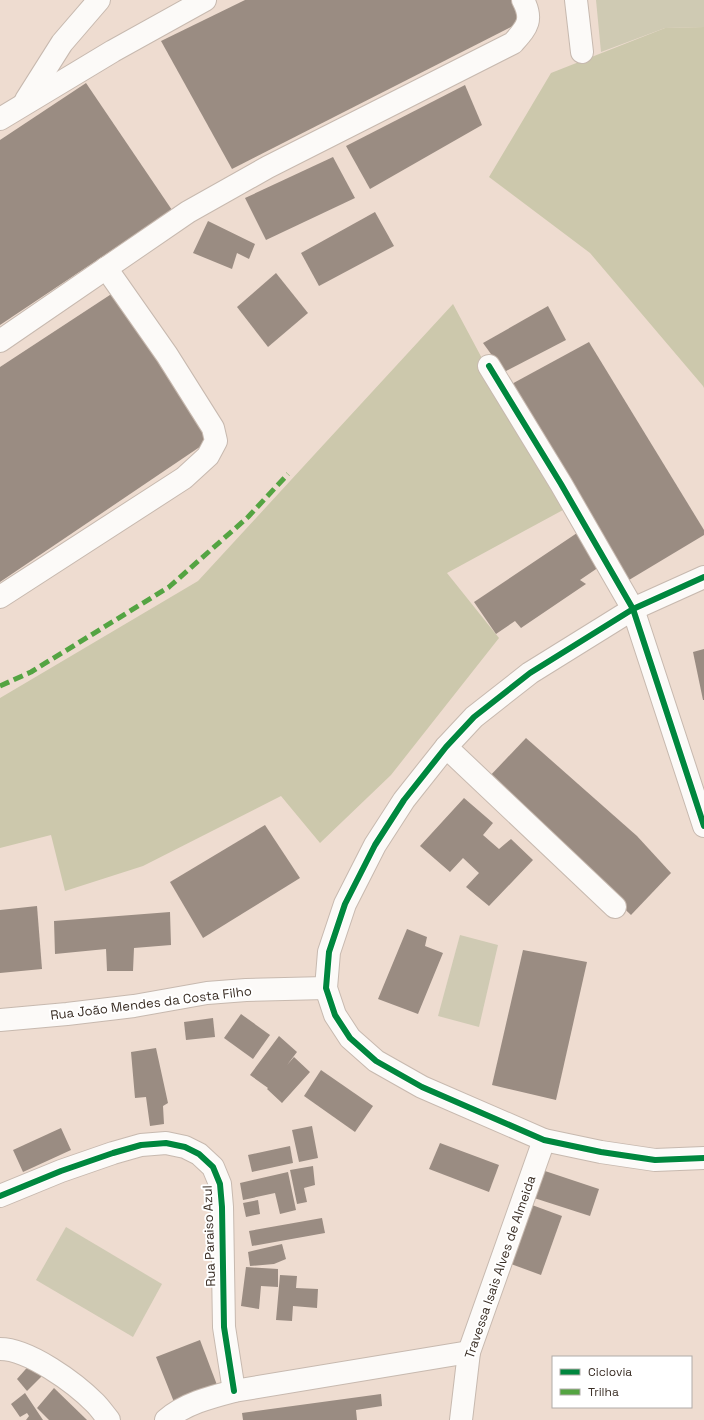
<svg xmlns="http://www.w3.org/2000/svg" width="704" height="1420" viewBox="0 0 704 1420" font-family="'Space Grotesk',sans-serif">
  <rect width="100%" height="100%" fill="#eedcd0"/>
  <g fill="#cfcab3">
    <path d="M596,0H704V27L665,28L601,52Z"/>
    <path d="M460,935L498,945L479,1027L438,1016Z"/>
    <path d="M66,1227L162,1284L133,1337L36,1280Z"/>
  </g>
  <g fill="#ccc8ac">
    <path d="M704,27V388L703,386L590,253L489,177L551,73L665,28Z"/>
    <path d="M453,304L563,510L447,573L499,638L391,775L320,843L281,796L143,866L65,891L51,835L0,848V698L198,581Z"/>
  </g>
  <g fill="#9a8c82">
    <path d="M245,0H511L521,22L232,169L161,41Z"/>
    <path d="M86,83L172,210L0,325V140Z"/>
    <path d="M465,85L482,125L370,189L346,146Z"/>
    <path d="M333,157L355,198L266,240L245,198Z"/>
    <path d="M375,212L394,246L319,286L301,253Z"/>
    <path d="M208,221L255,244L249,259L237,253L232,269L193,253Z"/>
    <path d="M276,273L308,313L268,347L237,307Z"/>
    <path d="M116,291L210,440L0,582V367Z"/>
    <path d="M548,306L566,340L504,372L483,343Z"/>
    <path d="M589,342L704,530V535L629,580L508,386Z"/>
    <path d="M577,533L602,565L580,580L586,584L521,628L515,621L496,634L474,602Z"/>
    <path d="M704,649V700H703L693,652Z"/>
    <path d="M526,738L637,836L671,873L631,915L487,779Z"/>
    <path d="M464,798L493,823L483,835L499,849L511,839L533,860L489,906L466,887L479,873L463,858L450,872L420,846Z"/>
    <path d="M265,825L300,878L203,938L170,882Z"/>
    <path d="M37,906L42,969L0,973V910Z"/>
    <path d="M170,912L171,945L134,948L133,971H107L106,949L55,954L54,921Z"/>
    <path d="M407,929L427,937L425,946L443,953L418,1014L378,999Z"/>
    <path d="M523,950L587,962L556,1100L492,1085Z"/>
    <path d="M241,1014L270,1035L253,1059L224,1038Z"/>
    <path d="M213,1018L215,1037L186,1040L184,1022Z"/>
    <path d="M279,1036L297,1052L287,1065L294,1057L310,1072L282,1103L267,1089L268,1088L250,1075Z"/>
    <path d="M156,1048L168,1103L163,1106L164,1124L150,1126L146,1097L135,1098L131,1052Z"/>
    <path d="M321,1070L373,1106L355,1132L304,1096Z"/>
    <path d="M312,1126L318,1158L299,1162L292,1130Z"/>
    <path d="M61,1128L71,1150L23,1172L13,1150Z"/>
    <path d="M440,1143L499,1165L489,1192L429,1169Z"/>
    <path d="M290,1146L293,1163L252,1172L248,1155Z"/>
    <path d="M313,1166L315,1185L304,1188L307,1202L297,1204L290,1170Z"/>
    <path d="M539,1169L599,1189L590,1216L531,1197Z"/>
    <path d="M288,1172L296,1210L280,1214L275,1193L243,1200L240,1183Z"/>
    <path d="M258,1200L260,1214L246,1217L243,1203Z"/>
    <path d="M532,1205L562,1216L541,1275L511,1264Z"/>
    <path d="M322,1218L325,1233L252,1246L249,1231Z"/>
    <path d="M282,1244L286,1259L274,1264L250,1266L248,1252Z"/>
    <path d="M246,1267L278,1269V1287L261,1286L259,1309L241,1306Z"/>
    <path d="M280,1275L297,1276L296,1288L318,1289L317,1308L293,1306L292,1321L276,1320Z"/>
    <path d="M200,1340L217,1385L174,1402L156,1357Z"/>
    <path d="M32,1362L47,1371L27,1391L17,1379Z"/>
    <path d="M54,1388L87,1420H49L37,1408Z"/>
    <path d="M25,1393L43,1420H26L29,1416L27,1413L20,1417L11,1404Z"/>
    <path d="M381,1394L382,1406L356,1410L357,1420H243L242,1413Z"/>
  </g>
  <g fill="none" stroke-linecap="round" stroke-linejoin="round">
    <defs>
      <g id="minor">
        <path d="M576,0L582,52"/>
        <path d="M26,100L62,43L99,0"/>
        <path d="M0,119L113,51L205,0"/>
        <path d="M0,341L188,212L268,167L513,43C526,28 534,21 523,0"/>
        <path d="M489,366L561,484L633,609L704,826"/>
        <path d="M704,577L633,609L530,673L474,717L446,747L404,800L375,845L345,904L329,952L326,988L335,1015L350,1038L376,1061L422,1087L544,1140L601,1152L655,1160L704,1158"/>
        <path d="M0,597L184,478L208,456L216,441L213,428L167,355L106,268"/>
        <path d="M446,747L615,907"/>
        <path d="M0,1020L67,1014L134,1006L207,993L246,990L326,988"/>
        <path d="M0,1196L61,1171L113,1153L141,1145L166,1143L185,1147L199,1154L213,1167L220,1184L222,1207L224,1327L234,1391"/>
        <path d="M0,1349C29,1349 75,1383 95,1403C100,1408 104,1414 109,1420"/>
        <path d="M166,1420C184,1404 211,1397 234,1391L469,1352"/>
        <path d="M461,1420L469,1352L544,1140"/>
      </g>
    </defs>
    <use href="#minor" stroke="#c7b9af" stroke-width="24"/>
    <use href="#minor" stroke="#fcfaf8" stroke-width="22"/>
    <path stroke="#54a442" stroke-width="5" stroke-dasharray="10 5" stroke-linecap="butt" d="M0,686L31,672L169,587L248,517L288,474"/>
    <defs>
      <g id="cycleway">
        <path d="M489,366L561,484L633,609L704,826"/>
        <path d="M704,577L633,609L530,673L474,717L446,747L404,800L375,845L345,904L329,952L326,988L335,1015L350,1038L376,1061L422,1087L544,1140L601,1152L655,1160L704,1158"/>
        <path d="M0,1196L61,1171L113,1153L141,1145L166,1143L185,1147L199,1154L213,1167L220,1184L222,1207L224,1327L234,1391"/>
      </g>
    </defs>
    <use href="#cycleway" stroke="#fff" stroke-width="8"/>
    <use href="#cycleway" stroke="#00873e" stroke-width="6"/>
  </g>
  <g text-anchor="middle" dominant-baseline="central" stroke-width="4" stroke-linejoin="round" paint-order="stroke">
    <g font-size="13" fill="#3a2e25" stroke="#fff">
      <text transform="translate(151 1003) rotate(-7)">Rua João Mendes da Costa Filho</text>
      <text transform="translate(209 1236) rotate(-92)">Rua Paraiso Azul</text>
      <text transform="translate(500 1267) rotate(-71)">Travessa Isais Alves de Almeida</text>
    </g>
  </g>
  <rect x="552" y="1356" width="140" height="52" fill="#ffffff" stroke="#b0aba8"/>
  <rect x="560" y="1369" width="20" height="6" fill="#00873e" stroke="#b0aba8"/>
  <text x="588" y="1376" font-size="12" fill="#3a2e25">Ciclovia</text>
  <rect x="560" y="1389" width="20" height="6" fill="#54a442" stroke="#b0aba8"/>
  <text x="588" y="1396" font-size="12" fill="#3a2e25">Trilha</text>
</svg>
